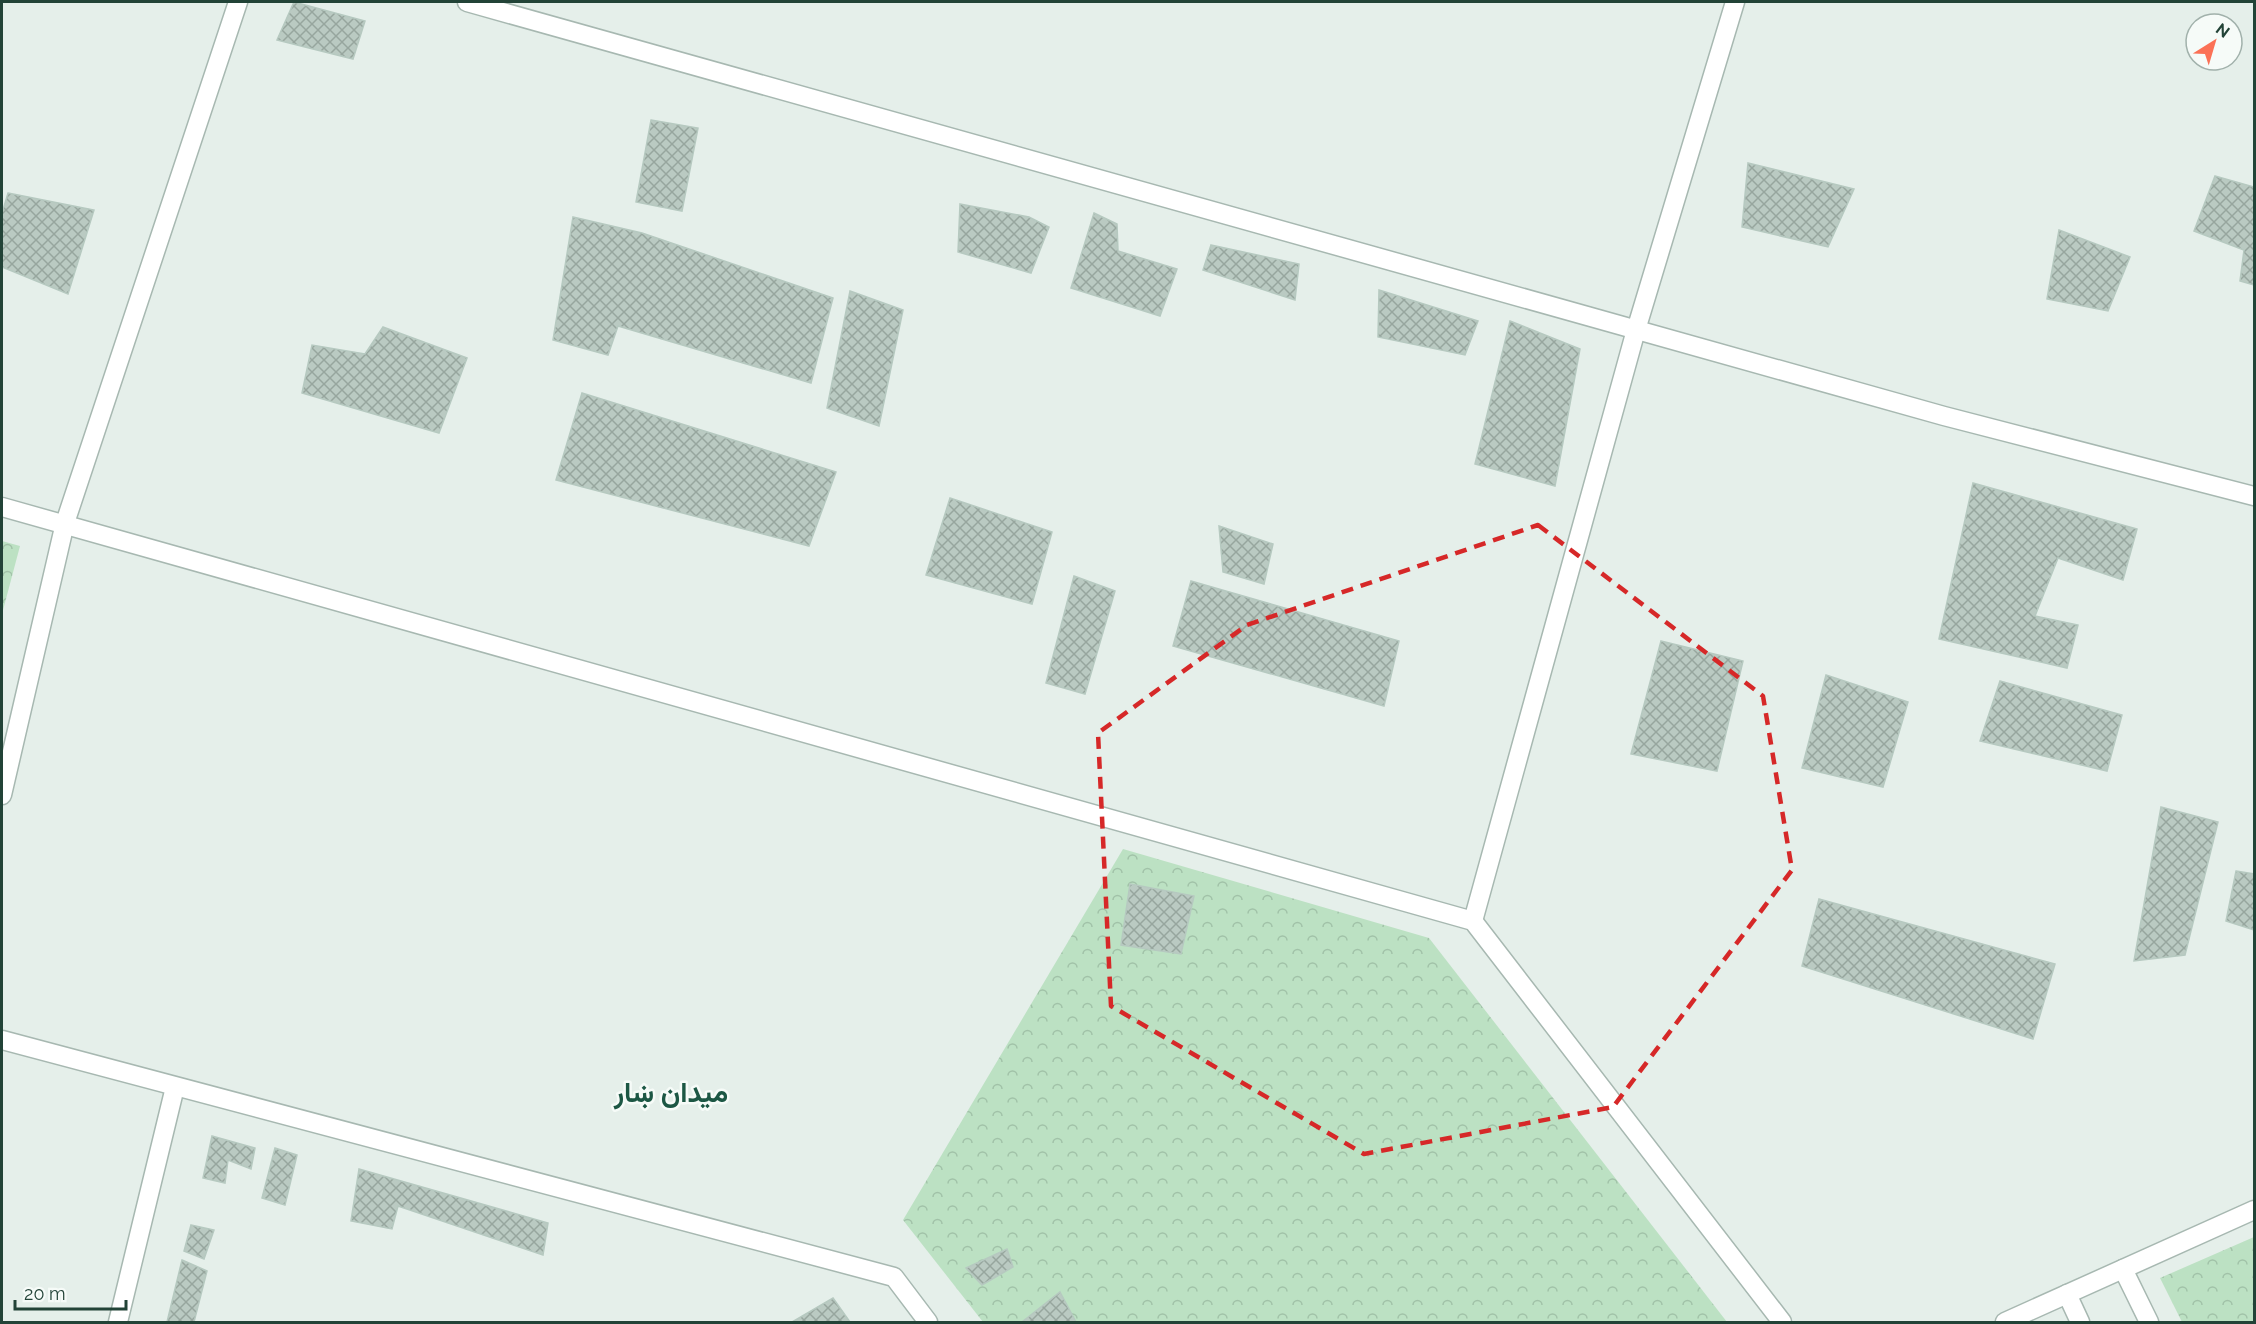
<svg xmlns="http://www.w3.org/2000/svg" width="2256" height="1324" viewBox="0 0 2256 1324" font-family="Raleway,Vazirmatn,sans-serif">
  <defs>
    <pattern id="park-crowns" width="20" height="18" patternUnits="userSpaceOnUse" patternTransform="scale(1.5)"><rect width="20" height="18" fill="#bce1c3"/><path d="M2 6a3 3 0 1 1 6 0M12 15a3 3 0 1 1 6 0" fill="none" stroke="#a1c2a8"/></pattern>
    <pattern id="building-cross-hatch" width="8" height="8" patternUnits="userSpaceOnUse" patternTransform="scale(1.5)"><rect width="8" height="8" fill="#bacac2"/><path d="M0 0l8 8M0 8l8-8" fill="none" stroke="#97a69e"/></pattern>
  </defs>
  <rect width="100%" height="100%" fill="#e5efea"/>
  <g fill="url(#park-crowns)">
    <path d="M2,541L20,546L2,614Z"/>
    <path d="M1123,849L1429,938L1727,1322H983L903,1220Z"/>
    <path d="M2254,1237V1322H2182L2160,1278Z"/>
  </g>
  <g fill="url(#building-cross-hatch)" stroke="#b6c9c0" stroke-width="1.5">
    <path d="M294,2L365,21L353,59L277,40Z"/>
    <path d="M651,120L698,128L682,211L636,202Z"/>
    <path d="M1748,163L1854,189L1828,247L1742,227Z"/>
    <path d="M2215,176L2254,187V285L2240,281L2244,250L2194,231Z"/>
    <path d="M8,193L94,210L68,294L2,267V213Z"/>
    <path d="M960,204L1029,217L1049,227L1031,273L958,252Z"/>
    <path d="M1094,213L1117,224L1118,251L1177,269L1160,316L1071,288Z"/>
    <path d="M573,217L642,233L833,298L811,383L618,326L608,355L553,340Z"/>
    <path d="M2059,230L2130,257L2108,311L2047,299Z"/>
    <path d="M1211,245L1299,264L1295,300L1203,270Z"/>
    <path d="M1379,290L1478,321L1465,355L1378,337Z"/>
    <path d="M850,291L903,310L879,426L827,408Z"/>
    <path d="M1510,321L1580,349L1555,486L1475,464Z"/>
    <path d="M383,327L467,358L439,433L302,393L312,345L365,354Z"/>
    <path d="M582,393L836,472L809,546L556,480Z"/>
    <path d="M1973,483L2137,529L2123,580L2058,558L2035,616L2078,625L2067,668L1939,639Z"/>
    <path d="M950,498L1052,532L1032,604L926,575Z"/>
    <path d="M1219,526L1273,544L1264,584L1223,572Z"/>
    <path d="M1074,576L1115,591L1085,694L1046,683Z"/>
    <path d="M1191,581L1399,641L1384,706L1173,646Z"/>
    <path d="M1661,641L1743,661L1717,771L1631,754Z"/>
    <path d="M1826,675L1908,702L1883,787L1802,768Z"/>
    <path d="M2000,681L2122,715L2107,771L1980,741Z"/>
    <path d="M2161,807L2218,822L2185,955L2134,961Z"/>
    <path d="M2236,871L2254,874V930L2226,921Z"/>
    <path d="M1130,884L1194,896L1181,954L1121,945Z"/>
    <path d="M1819,899L2055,964L2033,1039L1802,966Z"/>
    <path d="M212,1136L255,1148L251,1169L228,1160L225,1183L203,1178Z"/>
    <path d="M275,1148L297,1155L285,1205L262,1198Z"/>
    <path d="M359,1169L548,1223L543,1255L398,1206L392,1229L351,1221Z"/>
    <path d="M191,1225L214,1230L204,1259L184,1251Z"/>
    <path d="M1007,1249L1013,1267L982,1285L966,1268Z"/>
    <path d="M182,1260L207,1271L194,1322H167Z"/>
    <path d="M1060,1292L1076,1322H1022Z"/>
    <path d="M833,1298L850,1322H792Z"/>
  </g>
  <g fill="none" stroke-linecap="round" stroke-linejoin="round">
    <defs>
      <g id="street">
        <path d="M467,2L1944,416L2254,496"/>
        <path d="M2,507L1473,921L1782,1322"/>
        <path d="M2,795L65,523L238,2"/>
        <path d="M1473,921L1636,330L1735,2"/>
        <path d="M2,1040L894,1277L928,1322"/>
        <path d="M2123,1269L2149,1322"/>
        <path d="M2067,1294L2080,1322"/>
        <path d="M118,1322L175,1087"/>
        <path d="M2005,1322L2254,1210"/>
      </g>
    </defs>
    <use href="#street" stroke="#a7b8b1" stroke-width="21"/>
    <use href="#street" stroke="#fff" stroke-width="18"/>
  </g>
  <path fill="none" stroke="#d62828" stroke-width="4.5" stroke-dasharray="12 8" stroke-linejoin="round" d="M1538,525L1763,696L1792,870L1613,1107L1364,1154L1111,1006L1098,733L1247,625Z"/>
  <g text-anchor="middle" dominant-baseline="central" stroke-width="5" stroke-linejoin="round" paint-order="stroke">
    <g font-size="28" font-weight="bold" fill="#1c5744" stroke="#f6fbf8">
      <text x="671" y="1092">میدان ښار</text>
    </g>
  </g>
  <rect width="2256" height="1324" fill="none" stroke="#224337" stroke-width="6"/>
  <g transform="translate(2214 42) rotate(37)"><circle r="28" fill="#f6fbf8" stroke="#a1b1ab" stroke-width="1.5"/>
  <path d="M0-4.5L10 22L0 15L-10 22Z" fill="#fb7156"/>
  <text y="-9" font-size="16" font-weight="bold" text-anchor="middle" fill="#224337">N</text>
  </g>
  <path d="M15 1300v9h111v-9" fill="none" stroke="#224337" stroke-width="3"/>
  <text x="24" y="1300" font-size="18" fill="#224337" stroke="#f6fbf8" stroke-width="4.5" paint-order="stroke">20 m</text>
</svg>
